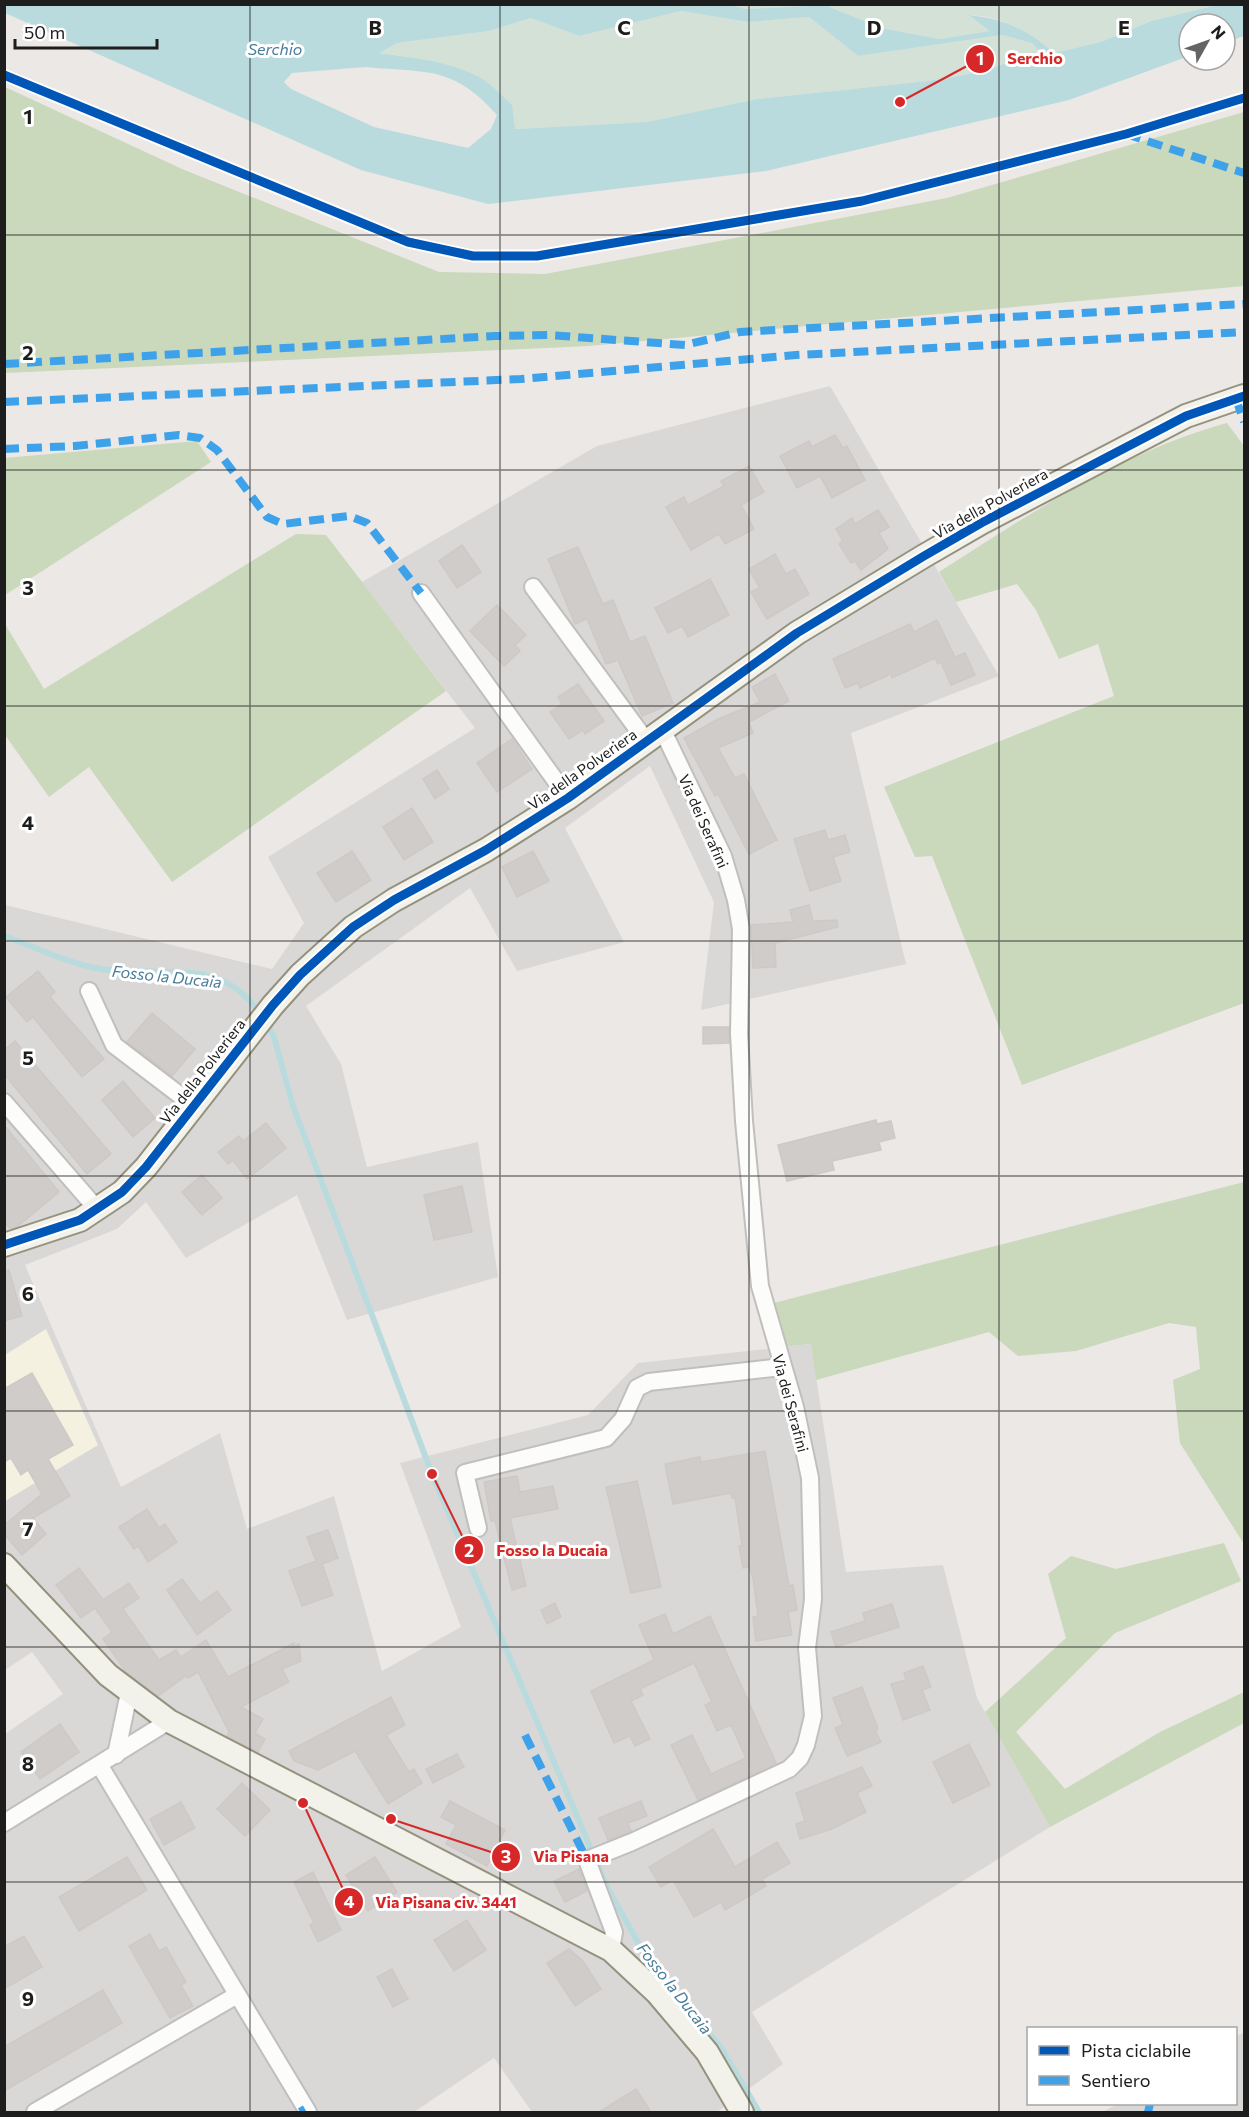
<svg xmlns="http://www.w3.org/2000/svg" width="1249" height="2117" viewBox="0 0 1249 2117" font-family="Commissioner,sans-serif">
  <rect width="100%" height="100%" fill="#ebe8e5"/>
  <g fill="#dad8d7">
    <path d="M830,386L999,676L851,733L906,964L701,1010L714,902L650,766L565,828L624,942L517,971L470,888L306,1006L341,1064L367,1167L478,1142L498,1277L347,1320L297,1195L186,1258L146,1202L117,1229L25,1265L121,1487L220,1433L247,1529L334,1496L382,1671L461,1627L400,1463L588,1415L638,1363L811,1344L846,1572L943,1565L977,1698L1050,1827L752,2012L783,2064L717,2112H532L494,2058L414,2112H5V1734L63,1694L32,1652L5,1670V905L272,969L304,923L268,857L475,728L362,582L597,446Z"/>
    <path d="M1244,2032V2112H1102L1118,2104H1236V2037Z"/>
  </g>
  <path fill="#f5f1e0" d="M46,1329L98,1445L5,1501V1355Z"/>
  <g fill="#cad8bb">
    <path d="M5,87L182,169L439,272L545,274L947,198L1244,112V286L588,346L5,373Z"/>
    <path d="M1227,423L1244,446V1003L1022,1085L932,856L915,857L884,787L1114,696L1098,644L1059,659L1036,610L1017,584L956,602L939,572C1028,515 1124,451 1227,423Z"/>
    <path d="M197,441L211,462L5,595V458Z"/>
    <path d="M296,534L326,535L446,691L172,882L89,767L49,797L5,735V624L44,689Z"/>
    <path d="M1244,1182V1544L1180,1443L1173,1380L1200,1369L1196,1327L1169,1323L1076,1351L1018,1356L989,1332L816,1380L811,1344L781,1347L770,1304Z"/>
    <path d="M1224,1543L1241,1581L1115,1633L1016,1732L1065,1789L1160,1732L1244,1692V1723L1050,1827L985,1712L1066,1638L1048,1574L1071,1556L1116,1569Z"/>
  </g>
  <g fill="#d3e1d7">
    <path d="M727,5H1217L1151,21L1101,42L1054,53C1031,32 1002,16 970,15L991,31L940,39L881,28L825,5L745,9Z"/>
    <path d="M681,11L748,22L809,17L858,56L1002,35L1032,43L1042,54L1019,57L987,71L928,81L757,99L647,122L515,129C505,114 497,94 485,82C470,66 400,55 378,53L397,43L489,31L531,18L579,36Z"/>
  </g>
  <path fill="#badbdd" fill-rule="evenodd" d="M5,4H727L745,9L825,5L881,28L940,39L990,31L969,15C1005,19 1027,29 1054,53L1101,42L1151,21L1217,5L1244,4V36L1225,43V24H1189V56L1069,100L766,171L488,204L361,170L5,13ZM681,11L748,22L809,17L858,56L1002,35L1032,43L1042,54L1019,57L987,71L928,81L757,99L647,122L515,129L512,105C503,97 494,87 484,80C453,61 413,58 379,53L397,43L489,31L531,18L579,36ZM366,67C426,73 453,65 497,115L491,129L468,148L374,127L291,89L284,82L292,73Z"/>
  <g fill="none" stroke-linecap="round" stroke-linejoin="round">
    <g stroke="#badbdd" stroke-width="6">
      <path d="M4,936C33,946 62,961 91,967C151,981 222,951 260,1015"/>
      <path d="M266,1023L274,1037L293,1106L432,1474L607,1887L641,1948L722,2049L759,2112"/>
    </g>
  </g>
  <g fill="#d0ccca" stroke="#cec9c7" stroke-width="1.5">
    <path d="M835,435L843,448L847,446L865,480L832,498L820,476L797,488L780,456L809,441L812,447Z"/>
    <path d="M749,466L764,492L741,505L754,529L725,544L719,534L691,550L666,507L684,497L688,505L724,486L721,481Z"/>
    <path d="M878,510L889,527L879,533L888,549L861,570L855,561L851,563L839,544L843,541L836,529L852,518L855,524Z"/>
    <path d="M462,545L481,572L457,588L439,561Z"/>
    <path d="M578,547L603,604L613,600L630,642L645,636L673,703L642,716L618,660L606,664L587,619L575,624L548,559Z"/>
    <path d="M775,554L786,574L795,569L809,594L767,619L751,592L760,588L749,569Z"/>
    <path d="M710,579L729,615L688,637L682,626L668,633L655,608Z"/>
    <path d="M497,605L526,635L515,645L520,651L504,666L470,631Z"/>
    <path d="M937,620L955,657L965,653L975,675L951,685L941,662L938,664L935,658L892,678L891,674L860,688L858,683L845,688L833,659L910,624L914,632Z"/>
    <path d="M775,674L789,701L749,722L753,733L718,748L735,778L744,774L777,840L749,854L718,794L715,796L684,738L718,719L760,702L752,687Z"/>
    <path d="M578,684L604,721L585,734L583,730L569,739L550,712L562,704L558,697Z"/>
    <path d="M512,739L532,769L497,792L477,763Z"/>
    <path d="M437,770L449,789L435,799L423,779Z"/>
    <path d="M412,808L433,842L404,860L383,827Z"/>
    <path d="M825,830L828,840L845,835L850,852L833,857L841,881L810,891L794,839Z"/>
    <path d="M352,851L371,880L336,902L317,873Z"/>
    <path d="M533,851L549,881L517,897L502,867Z"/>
    <path d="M809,905L813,921L837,920L838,927L775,943L776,967L753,968L751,925L793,922L790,910Z"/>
    <path d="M38,971L55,992L50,997L104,1059L82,1077L33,1017L27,1022L6,997Z"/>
    <path d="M152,1013L195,1049L172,1076L127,1042Z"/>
    <path d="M703,1027H729V1043L703,1044Z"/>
    <path d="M15,1041L111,1154L87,1174L4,1074V1050Z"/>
    <path d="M123,1081L155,1118L133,1137L102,1100Z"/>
    <path d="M876,1120L877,1124L891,1121L895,1138L879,1142L881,1150L832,1161L834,1170L787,1181L778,1145Z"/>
    <path d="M266,1123L286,1148L247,1179L233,1160L228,1164L218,1152L239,1136L243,1141Z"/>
    <path d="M4,1125L59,1192L18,1226L11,1229L4,1222Z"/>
    <path d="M202,1175L222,1198L202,1215L182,1192Z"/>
    <path d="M462,1186L472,1232L434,1240L424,1195Z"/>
    <path d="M9,1270L22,1316L4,1321V1271Z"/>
    <path d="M32,1373L73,1445L48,1459L70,1496L33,1518L46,1534L22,1555L4,1534V1525L42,1494L28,1470L21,1475L11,1458L4,1462V1389Z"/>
    <path d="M765,1451L789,1586L793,1585L797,1610L788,1612L792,1635L756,1641L753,1617L758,1616L753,1578L749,1567L743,1568L739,1546L742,1545L735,1498H732L731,1493L673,1504L665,1464L700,1457L701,1462Z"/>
    <path d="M517,1476L520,1492L553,1486L558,1509L510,1518L526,1586L512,1590L495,1521H491L484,1482Z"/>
    <path d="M637,1481L661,1587L631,1593L606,1487Z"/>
    <path d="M147,1509L159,1528L165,1524L177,1542L148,1562L138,1546L134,1549L119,1527Z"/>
    <path d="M328,1530L338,1558L322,1564L333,1595L302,1606L289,1571L316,1561L307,1537Z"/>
    <path d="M79,1568L103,1600L129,1583L139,1598L123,1609L159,1660L176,1650L181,1657L206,1640L228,1677L294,1643L295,1646L299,1644L301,1661L282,1669L289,1682L241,1707L263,1719L255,1733L265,1739L258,1752L227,1736L229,1732L198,1672L188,1678L186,1676L158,1696L126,1672L103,1639L112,1632L95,1608L81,1618L56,1585Z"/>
    <path d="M182,1579L200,1603L217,1591L231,1610L197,1635L167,1590Z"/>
    <path d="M555,1603L561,1617L547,1624L541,1610Z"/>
    <path d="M892,1604L899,1627L836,1647L831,1632L865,1621L863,1613Z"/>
    <path d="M665,1614L673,1634L710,1616L776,1763L698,1800L671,1745L692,1735L711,1774L746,1758L731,1725L717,1731L705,1705L712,1702L694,1663L640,1689L643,1695L631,1701L650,1739L635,1746L630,1736L614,1743L591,1691L654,1660L639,1625Z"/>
    <path d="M923,1666L931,1687L922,1690L930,1710L903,1720L891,1684L906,1680L904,1673Z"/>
    <path d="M862,1687L878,1729L875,1730L881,1742L847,1756L835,1728L843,1725L833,1698Z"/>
    <path d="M391,1697L405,1725L386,1735L409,1772L414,1769L422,1783L388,1804L355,1751L318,1770L294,1761L289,1751Z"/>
    <path d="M60,1724L79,1752L40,1779L21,1752Z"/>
    <path d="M969,1744L990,1785L953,1803L933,1762Z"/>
    <path d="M457,1754L464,1767L433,1783L426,1769Z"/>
    <path d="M862,1767L872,1786L857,1793L866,1812L832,1829L800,1839L796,1824L805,1821L796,1793Z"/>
    <path d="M242,1783L270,1810L245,1836L217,1809Z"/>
    <path d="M450,1801L505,1830L487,1866L446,1844L456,1825L441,1817Z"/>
    <path d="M641,1801L647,1816L628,1823L631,1831L608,1840L599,1818Z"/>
    <path d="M181,1802L195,1828L164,1845L150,1819Z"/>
    <path d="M713,1829L735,1867L777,1842L790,1863L762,1879L766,1886L725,1910L721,1902L694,1917L673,1880L661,1887L649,1867Z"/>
    <path d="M127,1857L147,1890L79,1931L59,1897Z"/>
    <path d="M375,1857L397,1892L368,1911L346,1875Z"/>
    <path d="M579,1869L587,1891L565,1902L554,1881Z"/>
    <path d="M313,1872L341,1930L318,1942L310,1925L314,1923L294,1882Z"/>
    <path d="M467,1920L486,1950L454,1971L434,1940Z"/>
    <path d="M150,1934L159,1951L166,1947L186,1982L181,1985L193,2006L170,2018L129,1946Z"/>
    <path d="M24,1936L42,1967L4,1989V1947Z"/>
    <path d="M569,1949L583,1961L601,1989L575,2006L547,1963Z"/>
    <path d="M392,1969L408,1999L393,2007L377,1977Z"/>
    <path d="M103,1990L122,2023L4,2091V2047Z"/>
    <path d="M636,2089L651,2112H599Z"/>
  </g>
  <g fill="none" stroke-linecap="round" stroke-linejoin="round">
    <defs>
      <g id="street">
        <path d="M533,587L647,742"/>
        <path d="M421,593L568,798"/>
        <path d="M89,991L114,1045L194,1106"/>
        <path d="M4,1102L97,1209"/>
        <path d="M478,1528L465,1473L606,1438L623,1419L637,1388L649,1382L782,1367"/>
        <path d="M116,1755L129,1693"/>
        <path d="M100,1766L308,2112"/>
        <path d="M4,1823L169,1721"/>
        <path d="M611,1950L614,1932L587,1860L632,1842L789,1769L800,1758L806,1745L813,1716L807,1648L813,1599L810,1478L795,1407L760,1286L744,1121L739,1034L741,929L736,900L723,856L663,731"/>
        <path d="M35,2112L237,1995"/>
      </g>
      <g id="secondary">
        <path d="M4,1245L80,1220L122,1192L146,1167L273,1005L300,975L353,927L394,900L486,850L568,798L797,633L924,556L981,523L1186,416L1244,396"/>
        <path d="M4,1565L108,1675L169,1721L611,1950L657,1993L707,2052L742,2112"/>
      </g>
    </defs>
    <use href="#street" stroke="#c1bfbe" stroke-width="20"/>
    <use href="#secondary" stroke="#94927e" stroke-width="26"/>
    <use href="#street" stroke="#fcfcfb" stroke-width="16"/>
    <use href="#secondary" stroke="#f2f1ea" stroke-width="22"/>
    <g stroke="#3da2ea" stroke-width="8" stroke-dasharray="15 8" stroke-linecap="butt">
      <path d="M1126,134L1244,173"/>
      <path d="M4,364L495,336L549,335L685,345L740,332L1244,304"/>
      <path d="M1236,399L1244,422"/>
      <path d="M4,402L521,379L796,355L1244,332"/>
      <path d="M4,449L75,446L179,435L200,438L217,450L267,517L283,524L349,516L367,523L421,593"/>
      <path d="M525,1735L587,1860"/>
      <path d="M300,2112L305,2109"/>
      <path d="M1148,2112L1150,2104"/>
    </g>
    <defs>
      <g id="cycleway">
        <path d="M4,75L408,242L473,256H537L862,201L1126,134L1244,98"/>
        <path d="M4,1245L80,1220L122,1192L146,1167L273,1005L300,975L353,927L394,900L486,850L568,798L797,633L924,556L981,523L1186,416L1244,396"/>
      </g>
    </defs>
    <use href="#cycleway" stroke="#fff" stroke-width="13"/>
    <use href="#cycleway" stroke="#0057b8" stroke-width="9"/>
  </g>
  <path fill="none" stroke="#1d1d1d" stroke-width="1.5" stroke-opacity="0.55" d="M250,4V2112M500,4V2112M749,4V2112M999,4V2112M4,235H1244M4,470H1244M4,706H1244M4,941H1244M4,1176H1244M4,1411H1244M4,1647H1244M4,1882H1244"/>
  <g text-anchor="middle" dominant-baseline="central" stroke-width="6" stroke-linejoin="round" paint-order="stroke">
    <g font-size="15" fill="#1d1d1d" stroke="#fff">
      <text transform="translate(990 503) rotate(-29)">Via della Polveriera</text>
      <text transform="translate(582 769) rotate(-35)">Via della Polveriera</text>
      <text transform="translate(704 821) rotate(66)">Via dei Serafini</text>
      <text transform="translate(202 1071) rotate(-52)">Via della Polveriera</text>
      <text transform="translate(791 1403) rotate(75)">Via dei Serafini</text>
    </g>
    <g font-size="16" font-style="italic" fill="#487c98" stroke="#fff">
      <text x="275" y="48">Serchio</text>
      <text transform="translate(167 976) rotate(6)">Fosso la Ducaia</text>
      <text transform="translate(675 1988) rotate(52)">Fosso la Ducaia</text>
    </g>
  </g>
  <g font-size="20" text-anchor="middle" font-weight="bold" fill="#1d1d1d" stroke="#fff" stroke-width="6" stroke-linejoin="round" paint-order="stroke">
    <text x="375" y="35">B</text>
    <text x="624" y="35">C</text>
    <text x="874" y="35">D</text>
    <text x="1124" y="35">E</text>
    <text x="28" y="124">1</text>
    <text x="28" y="360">2</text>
    <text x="28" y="595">3</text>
    <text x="28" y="830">4</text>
    <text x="28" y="1065">5</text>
    <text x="28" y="1301">6</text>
    <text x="28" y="1536">7</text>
    <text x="28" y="1771">8</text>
    <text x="28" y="2006">9</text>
  </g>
  <path fill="none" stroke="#d62828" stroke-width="2" d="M900 102L980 59M432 1474L469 1550M391 1819L506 1857M303 1803L349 1902"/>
  <g fill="#d62828" stroke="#fff" stroke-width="2">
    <circle cx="900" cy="102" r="6"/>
    <circle cx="432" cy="1474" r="6"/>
    <circle cx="391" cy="1819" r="6"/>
    <circle cx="303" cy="1803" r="6"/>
    <circle cx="980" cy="59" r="15"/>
    <circle cx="469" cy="1550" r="15"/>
    <circle cx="506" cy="1857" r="15"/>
    <circle cx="349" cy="1902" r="15"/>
  </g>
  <g font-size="18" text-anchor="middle" font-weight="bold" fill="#fff">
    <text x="980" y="65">1</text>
    <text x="469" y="1557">2</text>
    <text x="506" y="1863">3</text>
    <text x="349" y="1908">4</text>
  </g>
  <g font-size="16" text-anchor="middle" font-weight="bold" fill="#d62828" stroke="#fff" stroke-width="6" stroke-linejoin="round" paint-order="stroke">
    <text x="1035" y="64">Serchio</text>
    <text x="552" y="1556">Fosso la Ducaia</text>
    <text x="571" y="1862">Via Pisana</text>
    <text x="446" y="1908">Via Pisana civ. 3441</text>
  </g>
  <rect width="1249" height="2117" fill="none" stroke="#1d1d1d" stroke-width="12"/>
  <rect x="1027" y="2027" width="210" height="78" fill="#ffffff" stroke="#a5a5a5" stroke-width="1.5"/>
  <rect x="1039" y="2046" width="30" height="9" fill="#0057b8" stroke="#a5a5a5" stroke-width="1.5"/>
  <text x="1081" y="2057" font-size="18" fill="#1d1d1d">Pista ciclabile</text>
  <rect x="1039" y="2076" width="30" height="9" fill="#3da2ea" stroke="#a5a5a5" stroke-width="1.5"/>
  <text x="1081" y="2087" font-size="18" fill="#1d1d1d">Sentiero</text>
  <g transform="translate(1207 42) rotate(50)"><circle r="28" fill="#ffffff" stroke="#a5a5a5" stroke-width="1.5"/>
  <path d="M0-4.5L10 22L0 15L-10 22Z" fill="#656463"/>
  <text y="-9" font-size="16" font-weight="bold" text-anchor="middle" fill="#1d1d1d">N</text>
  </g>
  <path d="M15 39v9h142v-9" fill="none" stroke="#1d1d1d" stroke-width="3"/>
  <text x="24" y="39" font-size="18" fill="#1d1d1d" stroke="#ffffff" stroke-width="4.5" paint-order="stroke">50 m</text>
</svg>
